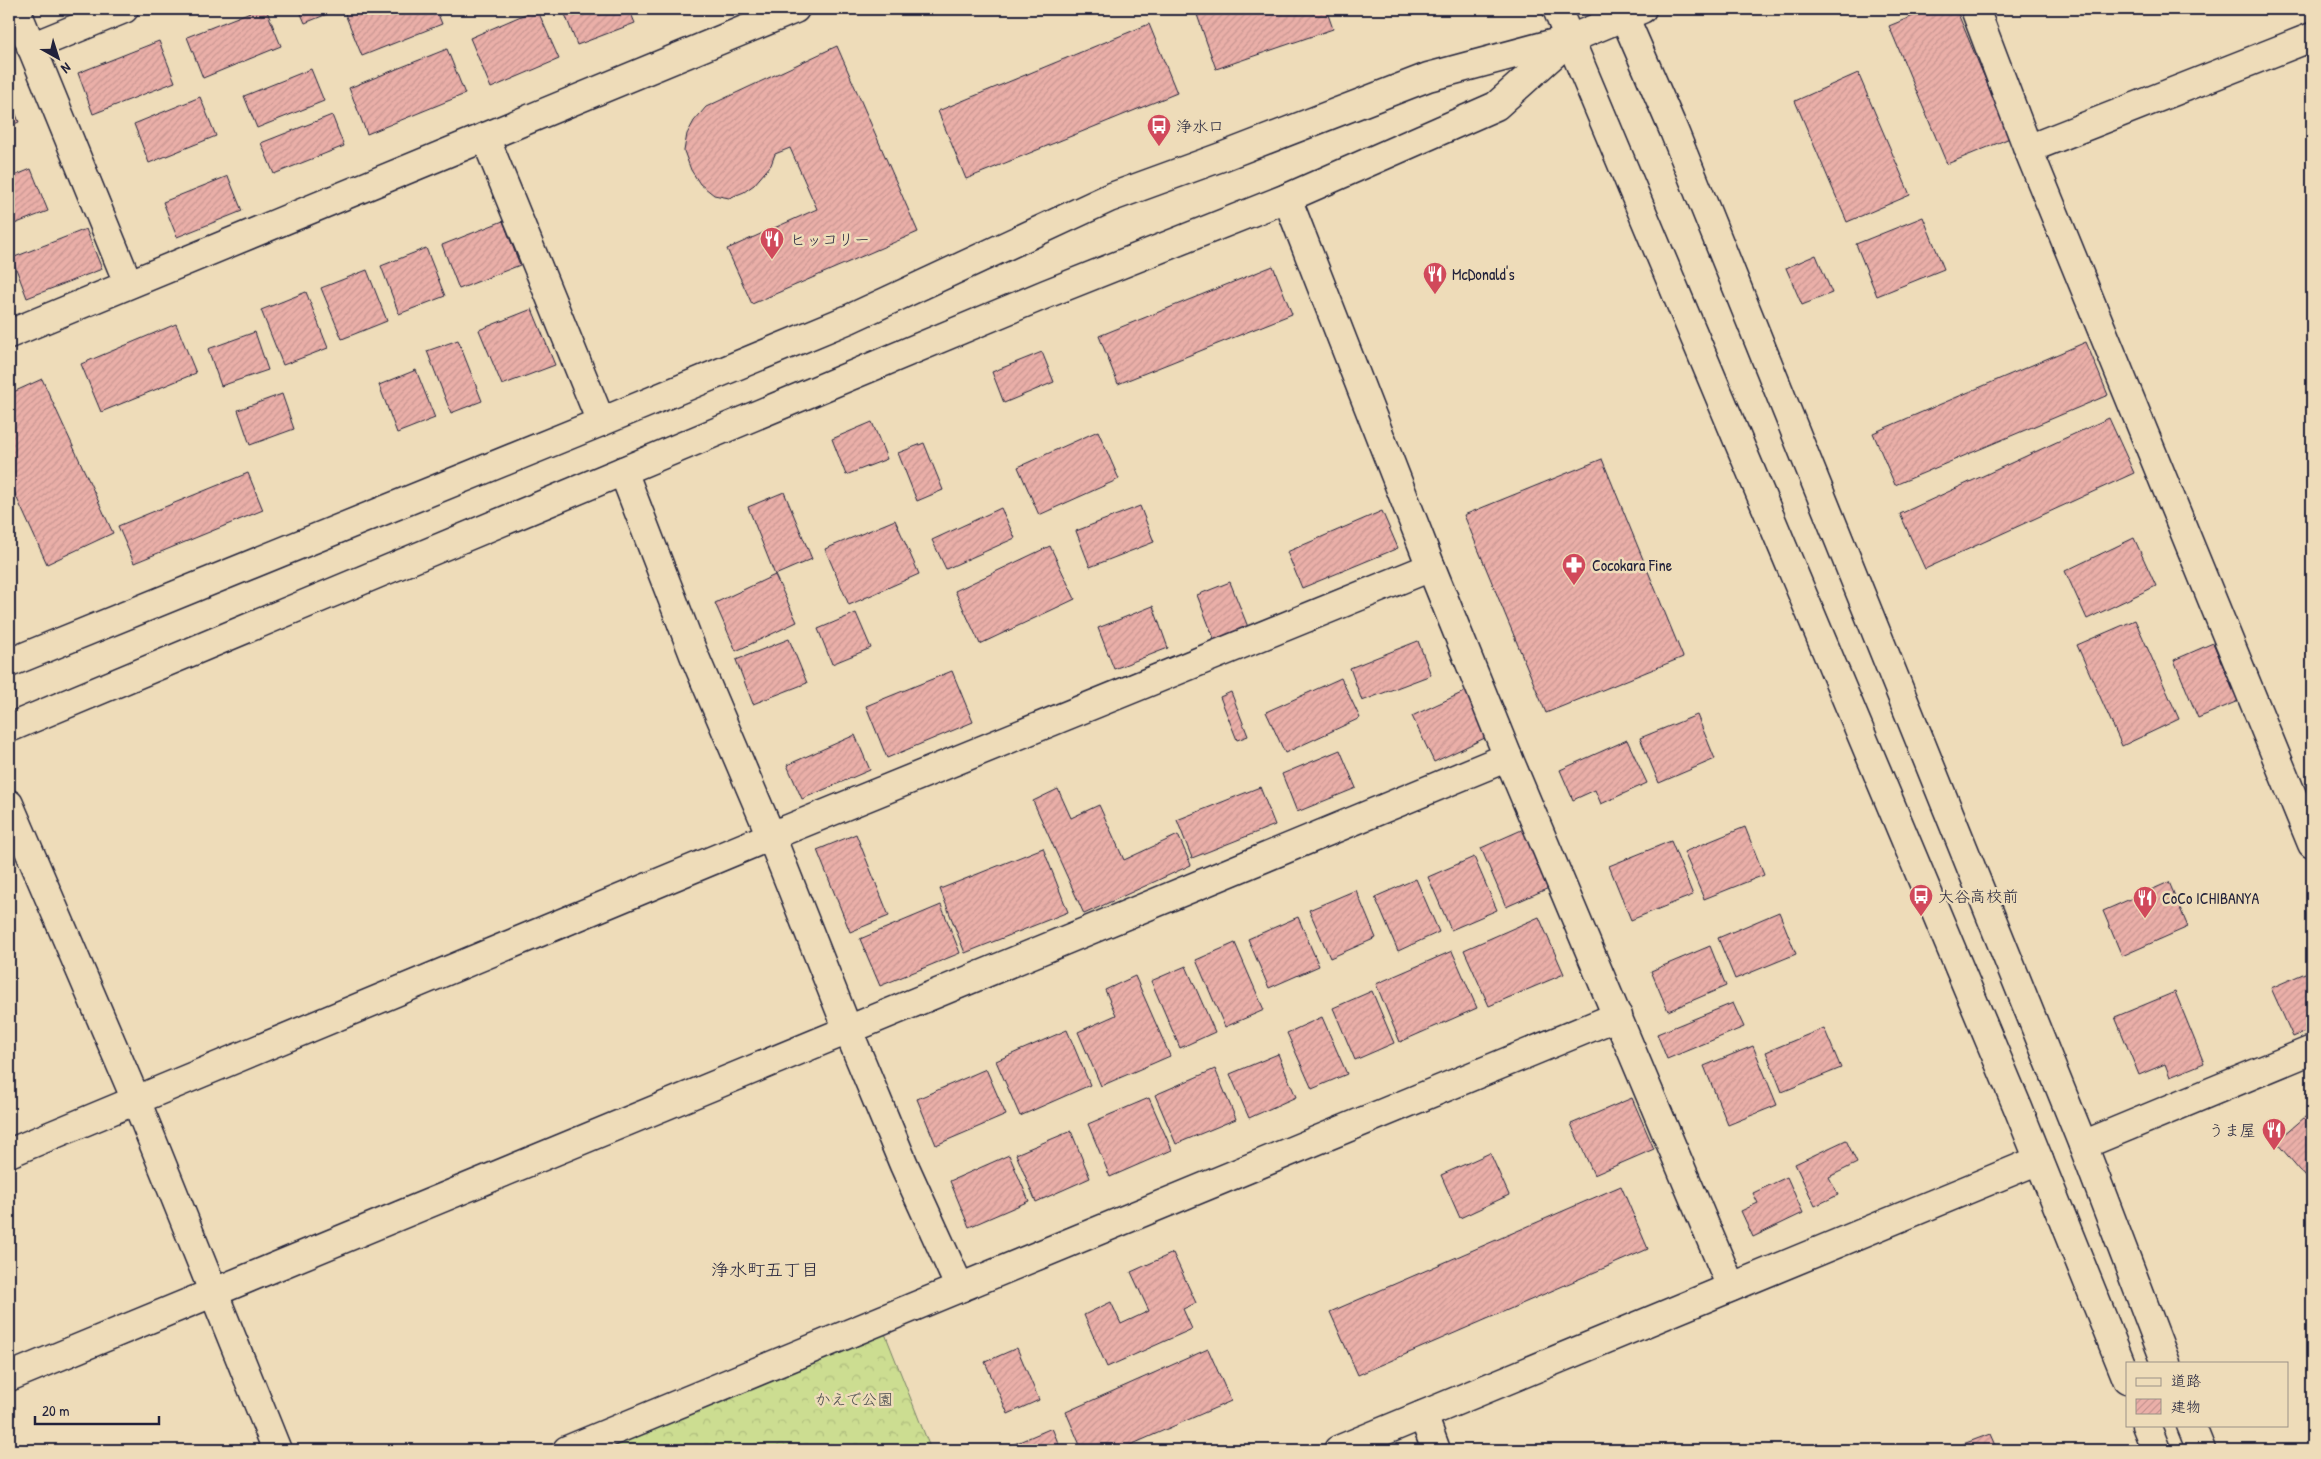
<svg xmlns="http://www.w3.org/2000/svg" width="2321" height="1459" viewBox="0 0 2321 1459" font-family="'Patrick Hand','Klee One',sans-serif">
  <defs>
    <pattern id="forest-crowns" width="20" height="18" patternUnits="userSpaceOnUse" patternTransform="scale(1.25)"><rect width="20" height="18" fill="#ccdd91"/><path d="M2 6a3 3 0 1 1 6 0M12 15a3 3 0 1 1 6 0" fill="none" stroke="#afbd7e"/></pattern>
    <pattern id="building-hatch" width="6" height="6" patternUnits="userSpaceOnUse" patternTransform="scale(1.25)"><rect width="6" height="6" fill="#eaafa8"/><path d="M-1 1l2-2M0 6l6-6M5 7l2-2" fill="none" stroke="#c89692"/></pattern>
  </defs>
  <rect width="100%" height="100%" fill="#eedcb9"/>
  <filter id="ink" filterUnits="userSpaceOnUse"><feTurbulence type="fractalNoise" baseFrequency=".02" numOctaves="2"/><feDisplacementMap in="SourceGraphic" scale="10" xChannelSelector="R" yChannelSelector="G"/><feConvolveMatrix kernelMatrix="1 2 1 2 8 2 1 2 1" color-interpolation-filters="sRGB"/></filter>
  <g filter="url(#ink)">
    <path fill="url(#forest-crowns)" stroke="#778066" d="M884,1331L931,1450H592Z"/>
    <g fill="url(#building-hatch)" stroke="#22223b">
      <path d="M258,9H266L281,46L203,78L187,37Z"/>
      <path d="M299,9H330L332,12L305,23Z"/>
      <path d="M343,9H436L442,24L362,56Z"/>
      <path d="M537,9L559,59L491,88L470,38Z"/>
      <path d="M563,9H629L635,23L577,45Z"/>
      <path d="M1195,9H1326L1333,29L1216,69Z"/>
      <path d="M1930,9H1956L2010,138L1947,164L1889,26Z"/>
      <path d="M1149,24L1177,93L966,179L938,111Z"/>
      <path d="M159,41L175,82L93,114L78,73Z"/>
      <path d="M837,46L918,232L752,304L727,249L817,209L790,148L775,154L771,165L754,185L744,192L729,198L714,195L700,184L691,170L684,151L687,134L694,121L706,107Z"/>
      <path d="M447,49L465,94L367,134L349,88Z"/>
      <path d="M311,69L324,101L257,128L244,96Z"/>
      <path d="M1858,73L1910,195L1847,222L1795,101Z"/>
      <path d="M9,97L19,122L9,126Z"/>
      <path d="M200,97L216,136L149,163L134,124Z"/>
      <path d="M332,115L344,146L274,174L261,143Z"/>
      <path d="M31,169L48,211L9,226V178Z"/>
      <path d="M228,176L242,211L177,237L163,202Z"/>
      <path d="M1923,217L1944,269L1877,296L1856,244Z"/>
      <path d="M503,221L520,265L459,289L442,245Z"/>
      <path d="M86,229L102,269L27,298L12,258Z"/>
      <path d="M426,248L445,296L399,314L381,266Z"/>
      <path d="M1816,255L1832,293L1802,305L1786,268Z"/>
      <path d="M1273,266L1292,314L1118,384L1099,336Z"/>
      <path d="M367,270L387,321L342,339L321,288Z"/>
      <path d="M306,292L328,348L283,365L261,310Z"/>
      <path d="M532,309L555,365L502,385L479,330Z"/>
      <path d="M176,324L196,373L101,412L81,364Z"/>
      <path d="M255,332L268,370L221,386L208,349Z"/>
      <path d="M458,340L482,401L451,413L427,351Z"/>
      <path d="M2086,342L2108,395L1895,485L1873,433Z"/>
      <path d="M1042,352L1054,382L1004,403L992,372Z"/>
      <path d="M416,370L435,418L397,433L379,385Z"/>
      <path d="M42,379L113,533L47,564L9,481V394Z"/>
      <path d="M282,394L294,429L250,445L238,410Z"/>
      <path d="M2109,418L2134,473L1925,569L1900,514Z"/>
      <path d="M872,422L887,459L846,475L832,439Z"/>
      <path d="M1098,431L1119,479L1039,515L1018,467Z"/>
      <path d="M924,443L943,490L917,501L898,453Z"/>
      <path d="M1602,459L1683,657L1546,713L1464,515Z"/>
      <path d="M248,473L263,510L134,563L118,526Z"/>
      <path d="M784,492L812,559L775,575L748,507Z"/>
      <path d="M1140,506L1154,542L1090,567L1076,531Z"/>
      <path d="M1001,508L1015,538L946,569L932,540Z"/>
      <path d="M1382,511L1398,548L1302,588L1287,552Z"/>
      <path d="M895,520L919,574L849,605L825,549Z"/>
      <path d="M2134,538L2156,586L2087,619L2065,571Z"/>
      <path d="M1050,546L1075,599L980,644L955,591Z"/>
      <path d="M775,575L797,622L736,651L715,603Z"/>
      <path d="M1230,582L1248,627L1215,641L1197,595Z"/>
      <path d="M1153,606L1168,648L1114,669L1098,628Z"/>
      <path d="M856,613L871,648L832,664L818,629Z"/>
      <path d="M2135,620L2179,719L2122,746L2077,645Z"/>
      <path d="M789,639L807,683L753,704L736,660Z"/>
      <path d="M1418,641L1431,675L1362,701L1350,668Z"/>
      <path d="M2213,643L2238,701L2198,718L2174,660Z"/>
      <path d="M952,671L973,722L887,758L866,706Z"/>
      <path d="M1341,678L1360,718L1285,753L1266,712Z"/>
      <path d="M1466,691L1487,737L1434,762L1412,716Z"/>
      <path d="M1231,692L1248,736L1237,740L1220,697Z"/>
      <path d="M1697,715L1715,759L1659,783L1640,738Z"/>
      <path d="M855,735L870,770L802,799L787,765Z"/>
      <path d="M1627,740L1647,783L1601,804L1595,790L1573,800L1560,770Z"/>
      <path d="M1340,750L1356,788L1297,812L1282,774Z"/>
      <path d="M1260,787L1275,825L1192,858L1177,820Z"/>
      <path d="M1058,789L1071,818L1099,805L1124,860L1178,835L1191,865L1084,914L1033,801Z"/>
      <path d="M1745,827L1764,875L1704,899L1684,852Z"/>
      <path d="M1526,828L1551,887L1506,907L1481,848Z"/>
      <path d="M856,834L889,916L850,932L817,850Z"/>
      <path d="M1671,841L1693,895L1631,920L1609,866Z"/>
      <path d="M1043,848L1068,912L965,953L940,889Z"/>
      <path d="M1474,857L1497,910L1451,930L1428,877Z"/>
      <path d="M1416,879L1439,932L1398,951L1375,897Z"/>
      <path d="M2169,882L2188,927L2122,956L2103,911Z"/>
      <path d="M1356,890L1376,938L1330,958L1309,910Z"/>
      <path d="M941,905L960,953L880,986L860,939Z"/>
      <path d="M1779,912L1796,954L1735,979L1718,938Z"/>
      <path d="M1298,917L1319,966L1269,988L1248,939Z"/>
      <path d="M1539,917L1564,974L1489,1006L1464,950Z"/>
      <path d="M1235,943L1264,1010L1225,1027L1196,960Z"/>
      <path d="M1710,946L1726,986L1668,1011L1651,971Z"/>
      <path d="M1452,951L1477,1008L1400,1042L1376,984Z"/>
      <path d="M1186,966L1215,1032L1180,1048L1151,981Z"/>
      <path d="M2312,970V1029L2293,1037L2271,988Z"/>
      <path d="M1135,976L1170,1056L1101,1086L1078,1032L1116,1015L1105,990Z"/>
      <path d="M1372,991L1394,1043L1355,1060L1333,1008Z"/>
      <path d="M2175,992L2204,1063L2170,1077L2165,1064L2139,1075L2115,1017Z"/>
      <path d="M1733,1003L1744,1027L1667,1059L1657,1034Z"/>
      <path d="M1322,1017L1347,1074L1312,1089L1287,1033Z"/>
      <path d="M1824,1028L1841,1068L1782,1092L1766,1052Z"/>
      <path d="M1067,1030L1090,1085L1020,1116L996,1061Z"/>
      <path d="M1753,1046L1777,1105L1728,1125L1704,1066Z"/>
      <path d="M1278,1054L1296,1097L1249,1118L1230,1074Z"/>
      <path d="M986,1069L1006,1115L936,1145L917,1099Z"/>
      <path d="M1215,1069L1236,1119L1176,1144L1155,1095Z"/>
      <path d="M1149,1098L1172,1150L1110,1177L1088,1124Z"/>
      <path d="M1632,1098L1654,1149L1594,1175L1571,1124Z"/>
      <path d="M2312,1111V1184L2276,1142Z"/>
      <path d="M1071,1131L1090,1178L1036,1202L1016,1154Z"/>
      <path d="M1846,1140L1857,1163L1829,1177L1838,1195L1815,1206L1795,1164Z"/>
      <path d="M1490,1153L1509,1195L1460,1218L1441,1175Z"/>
      <path d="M1009,1155L1029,1201L969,1227L950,1181Z"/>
      <path d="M1787,1177L1803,1213L1753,1237L1741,1211L1758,1203L1753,1193Z"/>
      <path d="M1621,1186L1648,1249L1358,1375L1330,1312Z"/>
      <path d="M1173,1253L1196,1303L1183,1309L1192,1329L1107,1367L1084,1315L1111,1302L1121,1324L1149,1311L1131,1272Z"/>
      <path d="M1017,1348L1039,1400L1008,1414L985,1362Z"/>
      <path d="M1208,1349L1231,1401L1119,1450H1082L1066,1412Z"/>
      <path d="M1052,1428L1061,1450H1014L1012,1445Z"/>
      <path d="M1990,1434L1997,1450H1947Z"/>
    </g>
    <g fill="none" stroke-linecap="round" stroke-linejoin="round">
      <defs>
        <g id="minor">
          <path d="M16,9L128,283"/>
          <path d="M1975,9L2028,149L2312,844"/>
          <path d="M31,47L124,9"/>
          <path d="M485,137L601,422"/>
          <path d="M2028,149L2312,37"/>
          <path d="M1287,198L1431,567L1508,757L1731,1287"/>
          <path d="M9,334L795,9"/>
          <path d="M623,471L694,655L771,836L848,1030L904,1165L960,1288"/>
          <path d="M9,804L136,1100L277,1450"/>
          <path d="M2083,1145L2312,1050"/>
          <path d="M9,1153L771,836L1431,567"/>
          <path d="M9,1377L1508,757"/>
          <path d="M1423,1415L1436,1450"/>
          <path d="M567,1450L1618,1016"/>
          <path d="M1338,1450L2039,1160"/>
        </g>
        <g id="tertiary">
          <path d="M1557,9L2018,1108L2127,1379"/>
          <path d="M1621,9L1674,131L2083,1145L2166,1363"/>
          <path d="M9,663L601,422L849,319L1109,198L1224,156L1428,77L1570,39L1642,9"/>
          <path d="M9,728L1046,294L1287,198L1496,106L1567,42"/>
          <path d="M2146,1425L2156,1450"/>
          <path d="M2191,1425L2201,1450"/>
        </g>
      </defs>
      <use href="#minor" stroke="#22223b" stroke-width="31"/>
      <use href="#tertiary" stroke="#22223b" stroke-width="31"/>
      <use href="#minor" stroke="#eedcb9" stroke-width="28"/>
      <use href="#tertiary" stroke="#eedcb9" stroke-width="28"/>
    </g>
  </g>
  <defs>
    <symbol id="bus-pin" viewBox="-11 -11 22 30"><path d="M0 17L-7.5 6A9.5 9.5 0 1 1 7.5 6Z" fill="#d1495b" stroke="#eedcb9"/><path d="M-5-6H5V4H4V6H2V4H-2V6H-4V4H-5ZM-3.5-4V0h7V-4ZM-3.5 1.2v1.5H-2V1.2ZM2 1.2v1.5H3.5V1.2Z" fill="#fff"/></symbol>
    <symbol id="restaurant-pin" viewBox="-11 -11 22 30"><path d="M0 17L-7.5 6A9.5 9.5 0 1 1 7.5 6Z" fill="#d1495b" stroke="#eedcb9"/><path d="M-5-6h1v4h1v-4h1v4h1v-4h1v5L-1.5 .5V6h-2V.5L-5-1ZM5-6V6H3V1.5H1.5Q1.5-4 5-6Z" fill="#fff"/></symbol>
    <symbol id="pharmacy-pin" viewBox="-11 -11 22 30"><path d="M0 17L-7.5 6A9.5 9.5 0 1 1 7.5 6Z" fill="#d1495b" stroke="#eedcb9"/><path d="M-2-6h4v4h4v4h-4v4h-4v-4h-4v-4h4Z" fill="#fff"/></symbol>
  </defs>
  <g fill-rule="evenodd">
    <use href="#bus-pin" x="1145" y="112" width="28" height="38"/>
    <use href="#restaurant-pin" x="758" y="225" width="28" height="38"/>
    <use href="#restaurant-pin" x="1421" y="260" width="28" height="38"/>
    <use href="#pharmacy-pin" x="1560" y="551" width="28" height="38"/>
    <use href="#bus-pin" x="1907" y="882" width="28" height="38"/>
    <use href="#restaurant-pin" x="2131" y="884" width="28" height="38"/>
    <use href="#restaurant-pin" x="2260" y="1116" width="28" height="38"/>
  </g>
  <g text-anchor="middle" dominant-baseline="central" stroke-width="5" stroke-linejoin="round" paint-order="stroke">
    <g font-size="16" fill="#22223b" stroke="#eedcb9" text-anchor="start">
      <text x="1176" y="126">浄水口</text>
      <text x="790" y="239">ヒッコリー</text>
      <text x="1452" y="274">McDonald's</text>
      <text x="1592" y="565">Cocokara Fine</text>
      <text x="1938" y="896">大谷高校前</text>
      <text x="2162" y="898">CoCo ICHIBANYA</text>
      <text x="2256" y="1130" text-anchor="end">うま屋</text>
    </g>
    <g font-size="16" fill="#44474c" stroke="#eedcb9">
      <text x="854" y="1399">かえで公園</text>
    </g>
    <g font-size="18" fill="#22223b" stroke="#eedcb9">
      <text x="765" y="1269">浄水町五丁目</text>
    </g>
  </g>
  <rect width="2321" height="1459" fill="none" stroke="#eedcb9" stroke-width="30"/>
  <rect x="15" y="15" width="2291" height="1429" fill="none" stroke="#22223b" stroke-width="2" filter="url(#ink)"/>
  <rect x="2126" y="1362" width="162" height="65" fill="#eedcb9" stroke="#9c9287"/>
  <rect x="2136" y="1378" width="25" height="8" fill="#eedcb9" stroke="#9c9287"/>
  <text x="2171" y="1386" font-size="15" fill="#22223b">道路</text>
  <rect x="2136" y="1399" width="25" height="15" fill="url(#building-hatch)" stroke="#9c9287"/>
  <text x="2171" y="1412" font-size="15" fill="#22223b">建物</text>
  <g transform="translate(58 58) rotate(141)" stroke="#eedcb9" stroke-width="4" paint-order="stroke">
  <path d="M0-4L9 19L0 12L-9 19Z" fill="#22223b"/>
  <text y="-8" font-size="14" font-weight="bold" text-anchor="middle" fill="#22223b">N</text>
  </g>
  <path d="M35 1416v8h124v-8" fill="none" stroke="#22223b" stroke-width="2.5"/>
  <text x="42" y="1416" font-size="15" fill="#22223b" stroke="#eedcb9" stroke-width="4" paint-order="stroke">20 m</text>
</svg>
